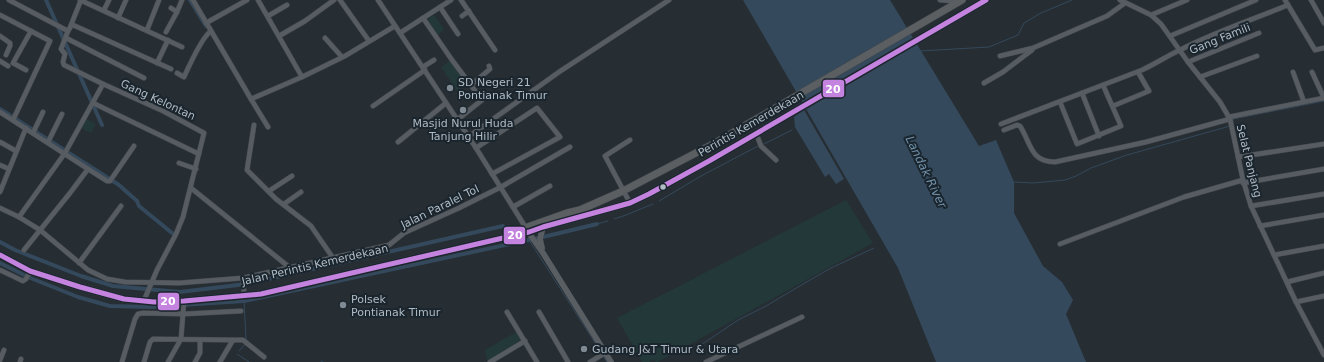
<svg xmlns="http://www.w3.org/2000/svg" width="1324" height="362" viewBox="0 0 1324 362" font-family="'DejaVu Sans',sans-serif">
  <rect width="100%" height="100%" fill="#262d33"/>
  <g fill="#233838">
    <path d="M434,15L444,29L437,36L426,20Z"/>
    <path d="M450,61L466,84L457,91L441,67Z"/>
    <path d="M86,119L96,124L91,133L81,128Z"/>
    <path d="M846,200L873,243L658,362H656L654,359L649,362H642L617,318Z"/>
    <path d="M516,332L521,340L487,361L485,350Z"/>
  </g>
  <g fill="#34495c">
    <path d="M743,0H890L979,146L996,140L1014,182V213L1043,266L1062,282L1073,300L1066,314L1086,362H936L898,268Z"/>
    <path d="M804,110L844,179L836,184L829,174L825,177L795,127L794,117Z"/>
  </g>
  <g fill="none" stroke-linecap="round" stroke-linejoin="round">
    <g stroke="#34495c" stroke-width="1">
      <path d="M920,51L989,47L1018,35L1024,23L1041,13L1072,0"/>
      <path d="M1233,126V119L1324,101"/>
      <path d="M764,144L792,130"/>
      <path d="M1014,182L1033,183L1065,180L1076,176L1091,168L1127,155L1230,126"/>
      <path d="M659,201L701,176L758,146"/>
      <path d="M614,219L626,215L653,204"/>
      <path d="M597,224L608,221"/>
      <path d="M529,240L601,352"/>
      <path d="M244,301L246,339"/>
      <path d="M701,345L738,320L766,306L803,284L831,268L874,248"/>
      <path d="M239,351L245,344"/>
      <path d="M237,354L249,362"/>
      <path d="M604,357L607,362"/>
      <path d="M321,361L323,362"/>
    </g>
    <g stroke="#34495c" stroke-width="4">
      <path d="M46,0L102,125"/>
      <path d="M190,0L206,26"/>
      <path d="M0,109L119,185L137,201L139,206L172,233"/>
      <path d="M543,237L597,224"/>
      <path d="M0,242L15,250L81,276L113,286L180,292L246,284L503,226"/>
      <path d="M0,263L28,277L78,297L110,306L151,307L244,301L538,238"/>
    </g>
    <defs>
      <g id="minor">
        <path d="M9,0L68,31L61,49L65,54L63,62L64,65L103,84L163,111L204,133L183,217L176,234L157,270L145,298"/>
        <path d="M80,0L182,47"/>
        <path d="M193,0L251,99L302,77"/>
        <path d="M258,0L302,77L345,56L395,26"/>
        <path d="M340,0L369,41"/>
        <path d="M378,0L476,148L526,228"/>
        <path d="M461,0L495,50"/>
        <path d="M940,0L952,1L955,3"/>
        <path d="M1120,0L1151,15L1161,24L1188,62L1220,102L1230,119L1243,180L1251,206L1296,302L1324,355"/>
        <path d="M1285,0L1315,50L1324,48"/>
        <path d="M1311,0L1324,23"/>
        <path d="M440,7L458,34"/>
        <path d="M171,8L177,12L182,0"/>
        <path d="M104,10L109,0"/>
        <path d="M0,15L50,41L13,120"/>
        <path d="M1151,15L1187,0"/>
        <path d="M268,16L287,5"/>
        <path d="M462,16L469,11"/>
        <path d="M118,18L126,0"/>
        <path d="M423,18L452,60L482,100L457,120"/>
        <path d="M206,23L247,0"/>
        <path d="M71,25L81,0"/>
        <path d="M147,30L159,0"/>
        <path d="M68,31L71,26L73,25L171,69"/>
        <path d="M166,32L177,12"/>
        <path d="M400,33L451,0"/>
        <path d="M0,36L10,43V46L6,55"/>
        <path d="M279,36L305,21L334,0"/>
        <path d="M1170,36L1256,0"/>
        <path d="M66,38L144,78"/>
        <path d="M325,38L342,57"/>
        <path d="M1000,56L1033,48L1107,16L1125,3"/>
        <path d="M0,61L8,66"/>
        <path d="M1188,62L1259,33"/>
        <path d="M157,63L168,40"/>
        <path d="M423,67L434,60"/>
        <path d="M26,70L13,63L31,31"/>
        <path d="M1293,72L1304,102"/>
        <path d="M1312,72L1324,98"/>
        <path d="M177,73L184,77C189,66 202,37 211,31"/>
        <path d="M1200,77L1257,56"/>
        <path d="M984,83L1003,72L1032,50"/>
        <path d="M471,85L490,69L489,66"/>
        <path d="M1082,93L1099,136"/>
        <path d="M251,99L268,127"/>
        <path d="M1060,102L1077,144L1121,126L1103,85"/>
        <path d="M93,103L199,154"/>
        <path d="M373,106L425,70"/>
        <path d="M1113,106L1149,91L1138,72"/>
        <path d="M0,112L88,169L70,193L24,250"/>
        <path d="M1229,117L1324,98"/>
        <path d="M1001,124L1142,70C1155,64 1167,56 1180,50C1214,32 1252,20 1288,5"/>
        <path d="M254,125L247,170L276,199L311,226L333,258"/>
        <path d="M1004,130L1017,125L1020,126C1031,143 1030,162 1055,162L1146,142L1230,119"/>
        <path d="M33,133L43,112"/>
        <path d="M756,133L761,146L776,160"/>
        <path d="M468,137L559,72L669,0"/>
        <path d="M630,140L605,156L630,203"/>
        <path d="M0,142L16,151"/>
        <path d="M48,142L62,114"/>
        <path d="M398,142L446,103"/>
        <path d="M476,148L537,108L560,137L492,174"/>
        <path d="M1238,157L1324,144"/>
        <path d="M179,163L196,169"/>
        <path d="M0,165L9,169"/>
        <path d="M88,169L107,181H110L134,146"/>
        <path d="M1243,183L1324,169"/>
        <path d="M191,188L289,267"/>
        <path d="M269,191L292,176"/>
        <path d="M0,192L26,128"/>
        <path d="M284,204L301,192"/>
        <path d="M1251,206L1324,194"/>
        <path d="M513,207L550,186"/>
        <path d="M0,208L19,217L40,230L88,270L107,279L125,282L179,283L243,278L389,245L404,233L459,208L501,187L570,147"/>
        <path d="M19,217L65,153L103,84"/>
        <path d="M1260,226L1324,215"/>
        <path d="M1060,244L1184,197L1243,180"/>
        <path d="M1274,255L1324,246"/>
        <path d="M79,263L121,206"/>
        <path d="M0,270L23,281L26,279L30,271"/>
        <path d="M243,278L244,293"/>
        <path d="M1287,282L1324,273"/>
        <path d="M1296,302L1324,296"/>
        <path d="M507,312L537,362"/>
        <path d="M539,312L568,362"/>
        <path d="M233,340H243L264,357"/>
        <path d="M0,360L4,350"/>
        <path d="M20,362L21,359"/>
        <path d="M122,362L135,319L138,314L143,313L183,314L241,311"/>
        <path d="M144,362L150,342L153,339L233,340L220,362"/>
        <path d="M168,362L181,339L184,301"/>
        <path d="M195,362L200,353V340"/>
        <path d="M490,362L525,341"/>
        <path d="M590,362L605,353"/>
        <path d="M706,362L802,317"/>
      </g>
      <g id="major">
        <path d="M526,229L543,253L611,362"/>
        <path d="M542,248L540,239L543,227"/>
      </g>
      <g id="highway">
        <path d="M519,230L567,213L580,210L623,191L715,143L962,0"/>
        <path d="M0,255L30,271L80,287L124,299L154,302L184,301L261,294L529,232L543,227L630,203L649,194L709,161L986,0"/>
      </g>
    </defs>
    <use href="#minor" stroke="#44494e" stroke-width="5.5"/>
    <use href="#major" stroke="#434a50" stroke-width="6"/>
    <use href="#highway" stroke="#43494f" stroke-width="8"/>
    <use href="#minor" stroke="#565c61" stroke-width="4.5"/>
    <use href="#major" stroke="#595e63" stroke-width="5.5"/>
    <use href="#highway" stroke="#5b5f62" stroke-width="7"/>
    <defs>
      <path id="bus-1" d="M0,255L30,271L80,287L124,299L154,302L184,301L261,294L529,232L543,227L630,203L649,194L709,161L986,0"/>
    </defs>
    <use href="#bus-1" stroke="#1a252d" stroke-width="8"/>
    <use href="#bus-1" stroke="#c483df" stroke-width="5"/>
  </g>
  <g fill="#7f8992" stroke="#1a252d" stroke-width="1.5">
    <circle cx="450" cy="88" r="4"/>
    <circle cx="463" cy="110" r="4"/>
    <circle cx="343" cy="305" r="4"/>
    <circle cx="584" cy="349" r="4"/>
  </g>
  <circle fill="#afbbc5" stroke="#1a252d" stroke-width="1.5" cx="663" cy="187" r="3.5"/>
  <g text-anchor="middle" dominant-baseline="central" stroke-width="4" stroke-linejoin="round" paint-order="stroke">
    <g font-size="11" fill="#afbbc5" stroke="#1a252d">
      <text transform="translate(1220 39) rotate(-22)">Gang Famili</text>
      <text transform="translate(158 100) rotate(25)">Gang Kelontan</text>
      <text transform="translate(751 124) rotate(-30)">Perintis Kemerdekaan</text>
      <text transform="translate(1249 161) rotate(76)">Selat Panjang</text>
      <text transform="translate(440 207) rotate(-26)">Jalan Paralel Tol</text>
      <text transform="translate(315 265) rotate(-13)">Jalan Perintis Kemerdekaan</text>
    </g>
    <g font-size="11" fill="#afbbc5" stroke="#1a252d" text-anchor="start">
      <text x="458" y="82">SD Negeri 21<tspan x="458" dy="13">Pontianak Timur</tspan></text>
      <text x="463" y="123" text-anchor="middle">Masjid Nurul Huda<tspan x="463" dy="13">Tanjung Hilir</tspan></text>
      <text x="351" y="299">Polsek<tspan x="351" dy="13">Pontianak Timur</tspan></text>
      <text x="592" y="349">Gudang J&amp;T Timur &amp; Utara</text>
    </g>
    <g font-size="12" font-style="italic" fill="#7090a9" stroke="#1a252d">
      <text transform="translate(926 172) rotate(64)">Landak River</text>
    </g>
  </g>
  <g stroke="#1a252d" stroke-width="1.5">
    <rect x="822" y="79" width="23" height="19" rx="4" fill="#c483df"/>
    <rect x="503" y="226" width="23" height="19" rx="4" fill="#c483df"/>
    <rect x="157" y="292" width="23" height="19" rx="4" fill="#c483df"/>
  </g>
  <g font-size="11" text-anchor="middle" font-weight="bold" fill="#fff">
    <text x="833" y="93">20</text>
    <text x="515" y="239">20</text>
    <text x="168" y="305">20</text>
  </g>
</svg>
